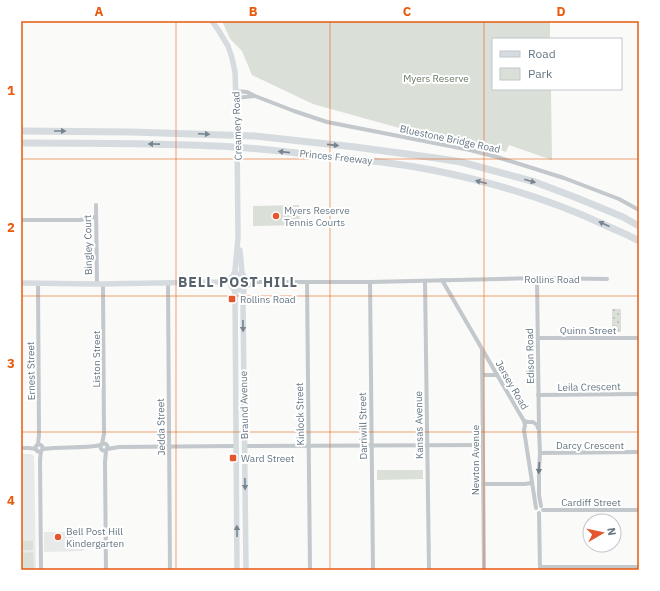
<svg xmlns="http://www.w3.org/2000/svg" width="660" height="591" viewBox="0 0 660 591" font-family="'IBM Plex Sans',sans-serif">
  <defs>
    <pattern id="garden-dots" width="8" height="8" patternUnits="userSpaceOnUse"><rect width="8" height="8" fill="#dadfd7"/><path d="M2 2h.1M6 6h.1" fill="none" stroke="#b4b9b4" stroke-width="1.8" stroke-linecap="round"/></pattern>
  </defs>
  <rect width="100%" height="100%" fill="#fafaf8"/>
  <g fill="#e8e9e9">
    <path d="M21,454H31L34,456L36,570H21Z"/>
    <path d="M44,532H73V542H84V551L44,552Z"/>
  </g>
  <g fill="#dadfd7">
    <path d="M226,21H550V39H493V89H551L552,160L509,145L506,152L490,146L410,131L313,104L252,75L242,51L230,39L223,23Z"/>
    <path d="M299,205L300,225L253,226V206Z"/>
    <path d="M377,470H423V479L377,480Z"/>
    <path d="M22,541H33V550H23Z"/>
    <path d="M33,552L34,570H21V553Z"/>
  </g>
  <rect fill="url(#garden-dots)" x="612" y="309" width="9" height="23"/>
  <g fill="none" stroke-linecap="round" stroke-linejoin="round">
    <g stroke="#c3c8cc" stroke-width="4">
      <path d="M235,91L247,92L255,96L294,111L327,122L470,150L497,157L564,178L619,199L639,210"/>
      <path d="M236,98L254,96"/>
      <path d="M96,205L97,284"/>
      <path d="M21,220H80L95,217"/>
      <path d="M245,277L258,282H370L537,278L607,279"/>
      <path d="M537,278L539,430L540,453L539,469V495L541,506"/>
      <path d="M442,280L524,421L525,425L524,430L536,508"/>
      <path d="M425,281L429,570"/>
      <path d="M307,282L310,570"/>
      <path d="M370,282L373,570"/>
      <path d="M38,283L39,435L38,444"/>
      <path d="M168,283L170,570"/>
      <path d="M245,287L257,282"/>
      <path d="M538,338H639"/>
      <path d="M482,350L484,570"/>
      <path d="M483,375H497"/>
      <path d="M538,395L639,394"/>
      <path d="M524,421L528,422H533L537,425L538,428"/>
      <circle cx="104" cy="447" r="3.5"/>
      <path d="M102,444L104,434L103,284"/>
      <circle cx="39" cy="448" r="3.5"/>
      <path d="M244,446L483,445"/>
      <path d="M21,448H29L36,449"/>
      <path d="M43,449C62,446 82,449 101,445"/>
      <path d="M107,449L119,447L236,446"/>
      <path d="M106,451L105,462L106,570"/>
      <path d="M540,453L639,452"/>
      <path d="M483,484H525L531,483"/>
      <path d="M543,510H639"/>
      <path d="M539,513L540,570"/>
      <path d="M540,567H639"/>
      <path d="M41,570L40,460L41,451"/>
    </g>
    <g stroke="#d6dbdf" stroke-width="5.5">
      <path d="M212,21L219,31L228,46L232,58L235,72L237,134L238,238L235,271L233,276"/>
      <path d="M240,250L242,273L244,276"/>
      <circle cx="238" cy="282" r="8"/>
      <path d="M21,283L97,284L219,282L233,277"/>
      <path d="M244,287L243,299L246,570"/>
      <path d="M234,288L235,293L237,570"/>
    </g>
    <g stroke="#d6dbdf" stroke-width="7">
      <path d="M21,131L131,132L255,136L355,147L436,158L461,162L535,182L577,198L623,217L639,226"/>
      <path d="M21,143C86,143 150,143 215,146C251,147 286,152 322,156C359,159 396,163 432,170C492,182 552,200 607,226C618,231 629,235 639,241"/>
    </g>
  </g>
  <defs><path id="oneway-solid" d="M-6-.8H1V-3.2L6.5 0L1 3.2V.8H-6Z"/></defs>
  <g fill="#768591">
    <use href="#oneway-solid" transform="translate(60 131)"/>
    <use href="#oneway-solid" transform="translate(204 134) rotate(2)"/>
    <use href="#oneway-solid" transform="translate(154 144) rotate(-179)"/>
    <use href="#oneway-solid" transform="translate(333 145) rotate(6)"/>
    <use href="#oneway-solid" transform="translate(284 152) rotate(-174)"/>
    <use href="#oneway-solid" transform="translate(530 181) rotate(16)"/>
    <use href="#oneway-solid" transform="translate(481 182) rotate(-165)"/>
    <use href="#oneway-solid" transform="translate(604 224) rotate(-155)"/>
    <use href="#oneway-solid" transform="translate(243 326) rotate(89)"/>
    <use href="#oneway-solid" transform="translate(245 484) rotate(89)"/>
    <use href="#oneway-solid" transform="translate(237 531) rotate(-91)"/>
  </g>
  <use fill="#6a7a87" href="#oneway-solid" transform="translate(539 468) rotate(94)"/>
  <path fill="none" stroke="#e8590c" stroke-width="1" stroke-opacity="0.55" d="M176,21V570M330,21V570M484,21V570M21,159H639M21,296H639M21,432H639"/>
  <g fill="#e4572e" stroke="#fff" stroke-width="1.5">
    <circle cx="276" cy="216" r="4"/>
    <rect x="228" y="295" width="8" height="8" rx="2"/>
    <rect x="229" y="454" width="8" height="8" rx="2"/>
    <circle cx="58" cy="537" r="4"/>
  </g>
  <g text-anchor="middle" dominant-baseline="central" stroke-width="4" stroke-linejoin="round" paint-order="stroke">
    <g font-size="10" fill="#687a64" stroke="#fff">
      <text x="436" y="78">Myers Reserve</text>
    </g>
    <g font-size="10" fill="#657683" stroke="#fff">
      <text transform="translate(237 126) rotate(-92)">Creamery Road</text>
      <text transform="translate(450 139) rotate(12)">Bluestone Bridge Road</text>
      <text transform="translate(336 157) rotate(6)">Princes Freeway</text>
      <text transform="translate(88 245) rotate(-91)">Bingley Court</text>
      <text x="552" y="279">Rollins Road</text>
      <text x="588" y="330">Quinn Street</text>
      <text transform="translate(530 356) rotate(-91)">Edison Road</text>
      <text transform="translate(96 359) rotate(-90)">Liston Street</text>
      <text transform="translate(31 371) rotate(-91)">Ernest Street</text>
      <text transform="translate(512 385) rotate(60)">Jersey Road</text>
      <text transform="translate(589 387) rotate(-1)">Leila Crescent</text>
      <text transform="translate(244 405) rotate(-91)">Braund Avenue</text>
      <text transform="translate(300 414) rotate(-91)">Kinlock Street</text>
      <text transform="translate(419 425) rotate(-91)">Kansas Avenue</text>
      <text transform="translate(363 426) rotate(-91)">Darriwill Street</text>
      <text transform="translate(161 427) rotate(-91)">Jedda Street</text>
      <text x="590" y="445">Darcy Crescent</text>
      <text transform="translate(475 460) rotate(-90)">Newton Avenue</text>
      <text x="591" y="502">Cardiff Street</text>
    </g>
    <g font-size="10" fill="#657683" stroke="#fff" text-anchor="start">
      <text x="284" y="210">Myers Reserve<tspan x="284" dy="12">Tennis Courts</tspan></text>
      <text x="240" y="299">Rollins Road</text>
      <text x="241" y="458">Ward Street</text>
      <text x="66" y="531">Bell Post Hill<tspan x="66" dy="12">Kindergarten</tspan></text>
    </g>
    <g font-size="14" font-weight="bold" letter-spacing="1" fill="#57646e" stroke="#fff">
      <text x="238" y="282">BELL POST HILL</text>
    </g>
  </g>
  <rect width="660" height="591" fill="none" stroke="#ffffff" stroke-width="44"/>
  <rect x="492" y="38" width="130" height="52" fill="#ffffff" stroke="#c1c8cd"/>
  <rect x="500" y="51" width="20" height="6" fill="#d6dbdf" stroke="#c1c8cd"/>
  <text x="528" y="58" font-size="12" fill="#657683">Road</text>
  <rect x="500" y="68" width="20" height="12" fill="#dadfd7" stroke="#c1c8cd"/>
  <text x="528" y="78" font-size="12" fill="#657683">Park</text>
  <g transform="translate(602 533) rotate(81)"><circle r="19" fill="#ffffff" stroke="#c1c8cd"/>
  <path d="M0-3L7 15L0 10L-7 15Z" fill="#e4572e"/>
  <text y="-6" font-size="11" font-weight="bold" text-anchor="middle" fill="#657683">N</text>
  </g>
  <rect x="22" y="22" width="616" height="547" fill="none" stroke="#e8590c" stroke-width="1.5"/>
  <g font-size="13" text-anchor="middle" font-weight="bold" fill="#e8590c">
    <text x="99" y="16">A</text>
    <text x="253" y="16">B</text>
    <text x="407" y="16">C</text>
    <text x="561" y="16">D</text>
    <text x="11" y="95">1</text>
    <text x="11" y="232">2</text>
    <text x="11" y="368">3</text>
    <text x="11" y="505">4</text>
  </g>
</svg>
